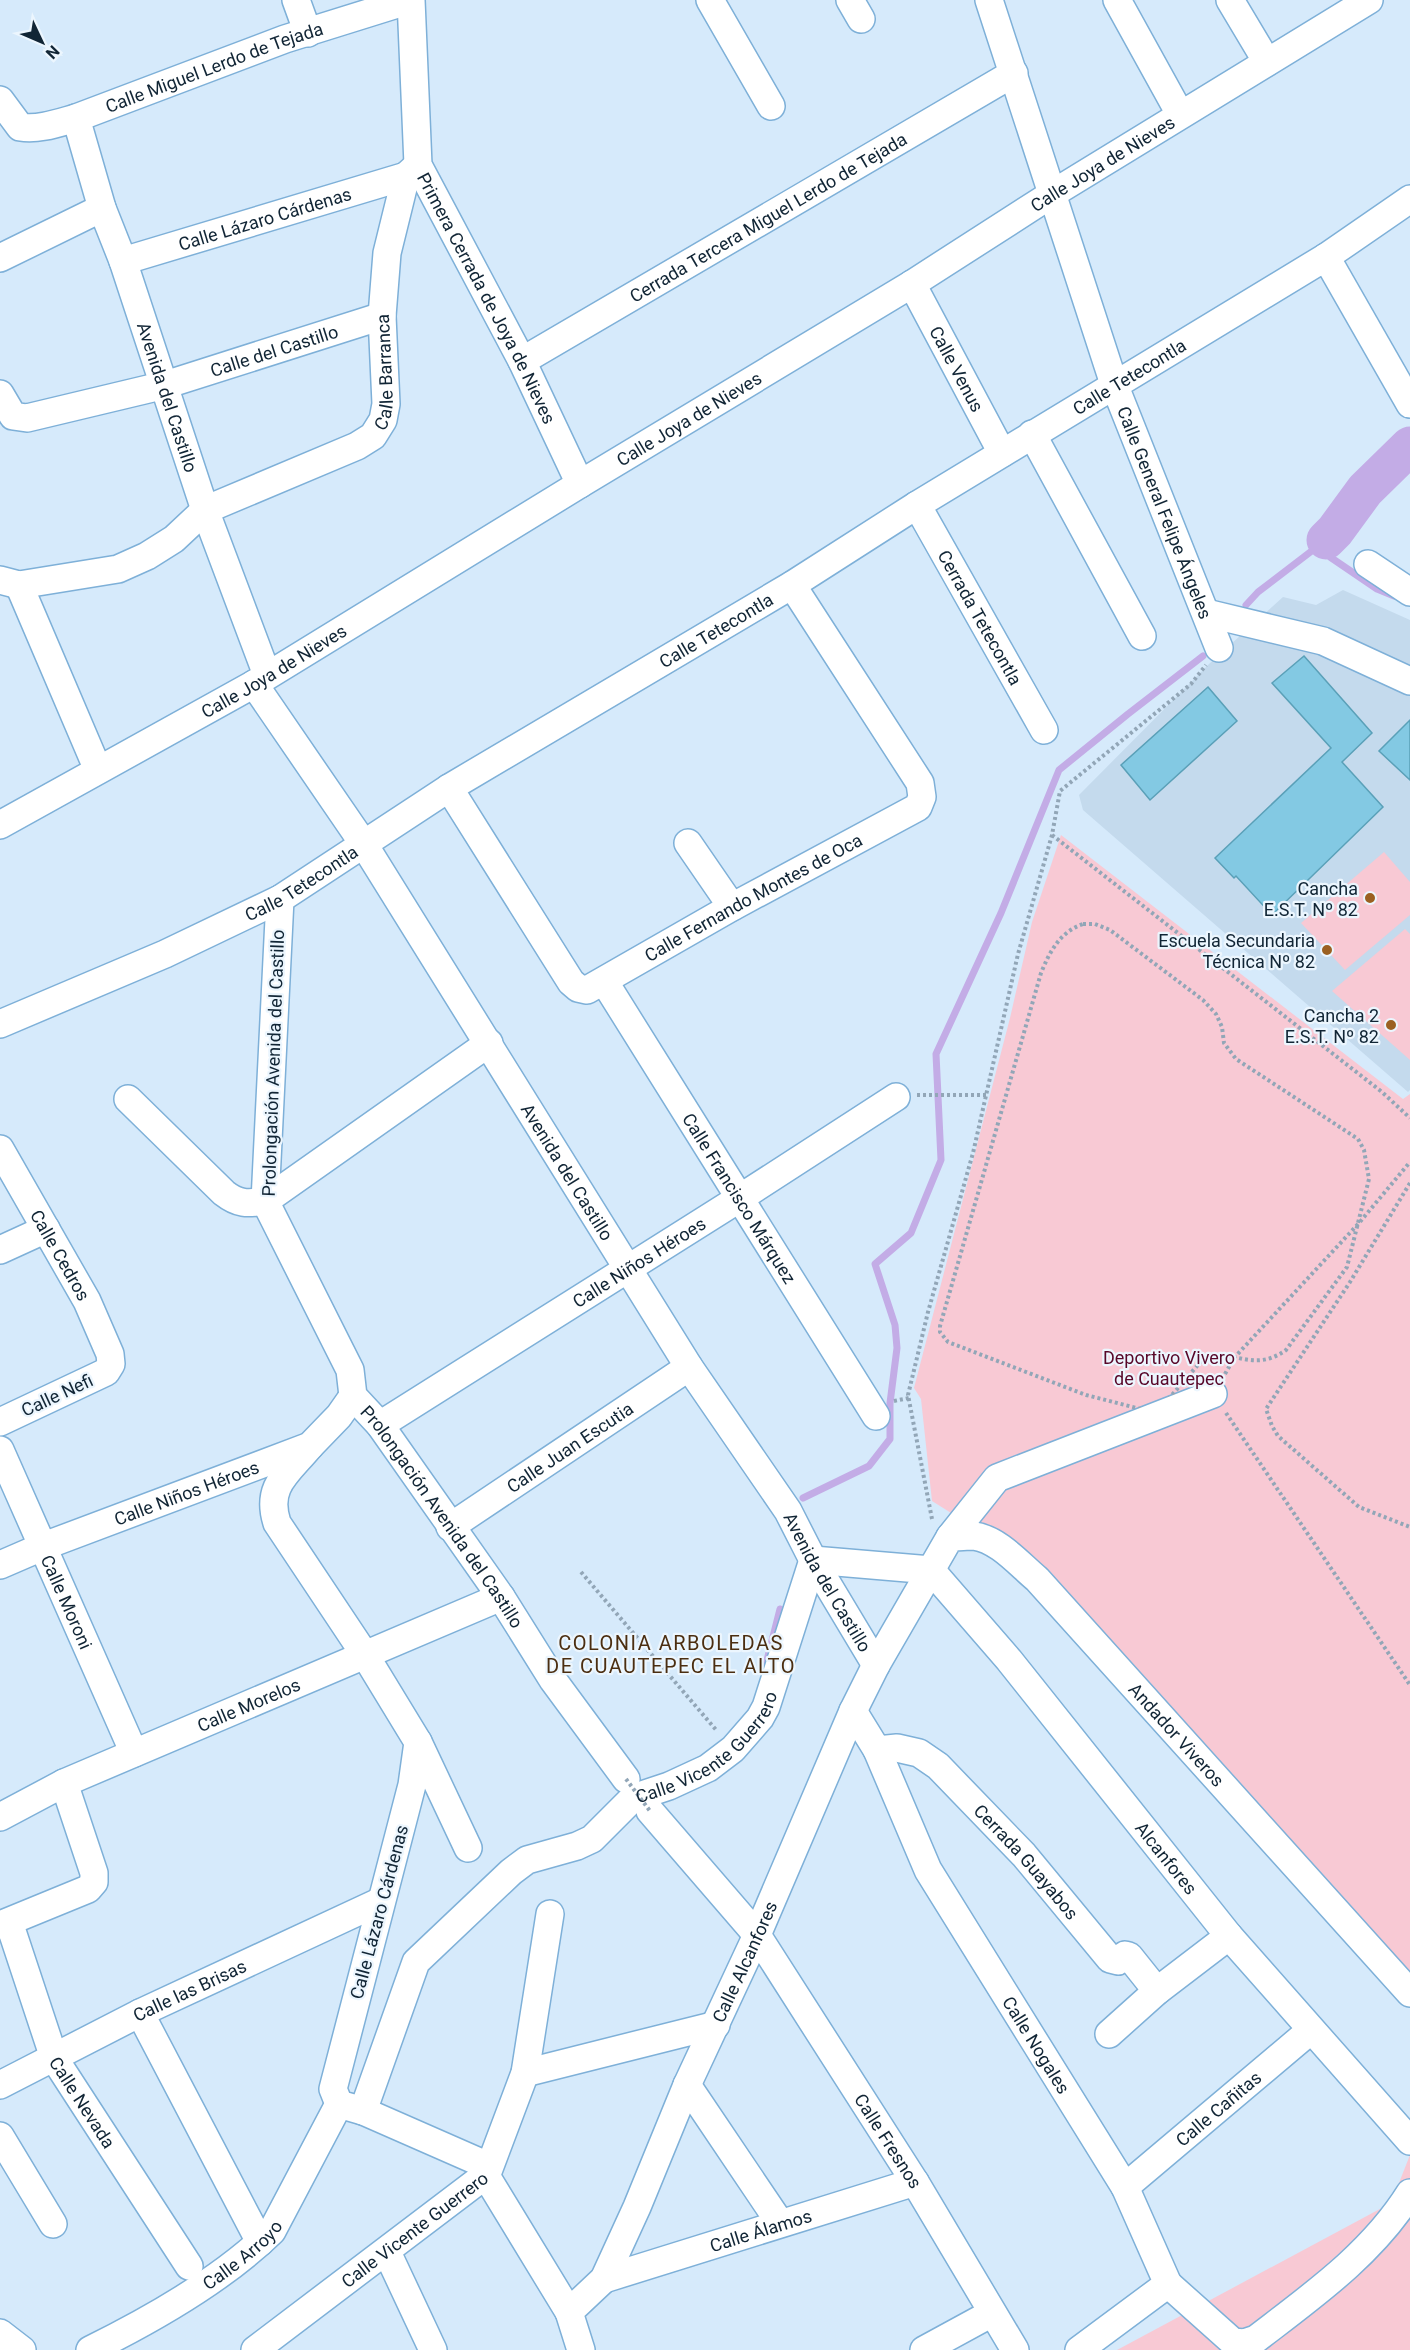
<svg xmlns="http://www.w3.org/2000/svg" width="1410" height="2350" viewBox="0 0 1410 2350" font-family="Roboto,sans-serif">
  <rect width="100%" height="100%" fill="#d6eafb"/>
  <path fill="#c4daed" d="M1343,590L1410,620V1090L1408,1092L1083,810L1079,795L1210,663L1283,597L1316,605Z"/>
  <g fill="#f8c9d4">
    <path d="M1061,835L1403,1099L1410,1094V1976L967,1523L932,1501L921,1399L914,1388L1010,1018L1032,922Z"/>
    <path d="M1384,852L1410,882V915L1345,970L1301,923Z"/>
    <path d="M1405,929L1410,934V1060L1332,991Z"/>
    <path d="M1410,2155V2350H1117L1391,2203Z"/>
  </g>
  <g fill="none" stroke-linecap="round" stroke-linejoin="round">
    <g stroke="#c3ace6" stroke-width="7">
      <path d="M1246,605L1258,592L1326,540L1330,557L1377,589L1394,596"/>
      <path d="M803,1498L869,1466L890,1439V1403L897,1348L895,1325L875,1264L911,1233L941,1160L936,1054L1001,913L1059,770L1128,714L1203,656"/>
      <path d="M766,1664L780,1609"/>
    </g>
    <path stroke="#c3ace6" stroke-width="39" d="M1326,540L1335,531L1365,490L1410,446"/>
  </g>
  <g fill="#83c9e3" stroke="#5aa0b8" stroke-width="1.5">
    <path d="M1304,656L1372,733L1342,762L1383,807L1272,915L1236,876L1234,878L1215,858L1331,748L1272,683Z"/>
    <path d="M1208,687L1237,721L1150,800L1121,765Z"/>
    <path d="M1410,720V780L1379,751Z"/>
  </g>
  <g fill="none" stroke-linecap="round" stroke-linejoin="round">
    <defs>
      <g id="minor">
        <path d="M296,0L308,33"/>
        <path id="s1" d="M411,0L418,165L522,361L580,484"/>
        <path d="M710,0L771,106"/>
        <path d="M850,0L861,19"/>
        <path id="s2" d="M989,0L1114,384L1219,648"/>
        <path d="M1117,0L1180,114"/>
        <path d="M1230,0L1267,62"/>
        <path id="s3" d="M0,100L20,127C39,130 58,123 76,118L285,39L410,0"/>
        <path id="s4" d="M76,118L102,208L123,261L205,510L267,675"/>
        <path d="M1326,257L1410,404"/>
        <path d="M0,258L102,208"/>
        <path id="s5" d="M123,261L406,176"/>
        <path id="s6" d="M912,284L1002,453"/>
        <path id="s7" d="M522,361L1014,73"/>
        <path id="s8" d="M0,394L13,416L27,418L165,385L382,316"/>
        <path d="M1032,434L1142,636"/>
        <path id="s9" d="M917,505L1044,730"/>
        <path d="M1368,564L1410,592"/>
        <path id="s10" d="M0,580L19,585L118,569L147,556L174,539L205,510L357,446L373,436L383,420L386,404L382,316L387,253L406,176L418,165"/>
        <path d="M19,585L98,770"/>
        <path d="M1206,613L1323,641L1410,681"/>
        <path id="s11" d="M254,684L363,843L689,1367L788,1511L813,1560L876,1665"/>
        <path id="s12" d="M449,788L571,982L578,988L587,990L732,907L918,807L922,797L920,783L792,585"/>
        <path id="s13" d="M0,825L254,684L580,484L912,284L1052,194L1369,0"/>
        <path d="M688,843L732,907"/>
        <path id="s14" d="M280,899L265,1201L350,1370L353,1396L380,1425L501,1597L553,1680L626,1779"/>
        <path id="s15" d="M604,981L876,1416"/>
        <path id="s16" d="M0,1024L165,954L280,899L449,788L792,585L917,505L1326,257L1410,199"/>
        <path d="M128,1099L224,1193C238,1204 247,1204 265,1201L489,1043"/>
        <path id="s17" d="M0,1149L87,1301L110,1354L111,1364L106,1372L0,1422"/>
        <path d="M0,1250L46,1229"/>
        <path id="s18" d="M380,1425L740,1198L896,1097"/>
        <path d="M310,1446C288,1473 265,1486 277,1523L365,1655L418,1742L412,1785L333,2089L339,2104L363,2111L477,2161L569,2312"/>
        <path id="s19" d="M0,1450L134,1753"/>
        <path id="s20" d="M450,1527L689,1367"/>
        <path d="M950,1537L997,1478L1213,1394"/>
        <path id="s21" d="M0,1565L44,1546L310,1446L339,1416L353,1396"/>
        <path id="s22" d="M931,1570L1009,1660L1229,1936L1410,2141"/>
        <path id="s23" d="M853,1711L877,1750L928,1870L1125,2187L1168,2284L1079,2350"/>
        <path d="M418,1742L468,1848"/>
        <path id="s24" d="M877,1750L897,1748L919,1753L938,1766L1024,1855L1110,1959L1118,1961L1125,1955L1129,1956L1157,1991"/>
        <path id="s25" d="M650,1811L757,1935L915,2182L1015,2350"/>
        <path id="s26" d="M0,1817L64,1783L501,1597"/>
        <path id="s27" d="M9,1922L54,2058L189,2266"/>
        <path d="M0,1925L88,1889L94,1882V1873L64,1783"/>
        <path d="M140,2013L260,2242"/>
        <path d="M1109,2034L1157,1991L1229,1936"/>
        <path d="M525,2073L716,2025"/>
        <path id="s28" d="M0,2085L140,2013L381,1901"/>
        <path d="M687,2085L780,2223"/>
        <path id="s29" d="M363,2111L416,1962L511,1872L527,1860L577,1846L592,1839L633,1798L669,1786L708,1768L733,1749L760,1718L766,1707L813,1560L931,1570"/>
        <path d="M0,2136L53,2224"/>
        <path id="s30" d="M1125,2187L1311,2030"/>
        <path d="M387,2252L433,2350"/>
        <path id="s31" d="M604,2279L915,2182"/>
        <path d="M1168,2284L1233,2342L1244,2343L1256,2339C1312,2296 1372,2254 1410,2193"/>
        <path d="M0,2333L22,2350"/>
        <path id="s32" d="M90,2350C151,2320 223,2279 272,2231L339,2104"/>
        <path id="s33" d="M255,2350L487,2174L525,2073L550,1914"/>
        <path id="s34" d="M581,2350L569,2312L604,2279L637,2207L687,2085L757,1935L853,1711L876,1665L950,1537C958,1537 967,1536 974,1536C998,1539 1019,1564 1037,1579L1410,1993"/>
        <path d="M924,2350L992,2313"/>
      </g>
    </defs>
    <use href="#minor" stroke="#7eb0d8" stroke-width="30"/>
    <g stroke="#92a6b7" stroke-width="4" stroke-dasharray="3 3" stroke-linecap="butt">
      <path d="M1052,835L1382,1092L1410,1118"/>
      <path d="M1083,924H1095L1110,930L1203,1000L1216,1014L1222,1027L1224,1043L1236,1059L1358,1139L1364,1150L1369,1179L1347,1267L1286,1350C1251,1375 1230,1345 1203,1359L1159,1410L1152,1412L1086,1395L948,1342L940,1332V1326L1041,973C1050,951 1060,932 1083,924Z"/>
      <path d="M917,1095H987"/>
      <path d="M1410,1183L1350,1282L1266,1409L1272,1426L1278,1436L1359,1507L1410,1527"/>
      <path d="M1225,1374L1234,1358L1359,1223L1410,1162"/>
      <path d="M894,1401L909,1398"/>
      <path d="M1226,1413L1410,1685"/>
      <path d="M932,1519L908,1395L928,1312L973,1153L1018,954L1052,835L1060,791L1191,684L1206,665"/>
      <path d="M581,1572L717,1731"/>
    </g>
    <use href="#minor" stroke="#fff" stroke-width="27"/>
    <path stroke="#92a6b7" stroke-width="4" stroke-dasharray="3 3" stroke-linecap="butt" d="M626,1779L650,1811"/>
  </g>
  <g fill="#9b6021" stroke="#ecf6fe" stroke-width="2">
    <circle cx="1370" cy="898" r="6"/>
    <circle cx="1327" cy="950" r="6"/>
    <circle cx="1391" cy="1025" r="6"/>
  </g>
  <g text-anchor="middle" dominant-baseline="central" stroke-width="4.5" stroke-linejoin="round" paint-order="stroke">
    <g font-size="18" fill="#112535" stroke="#ecf6fe">
      <text stroke="none"><textPath href="#s3" startOffset="238">Calle Miguel Lerdo de Tejada</textPath></text>
      <text stroke="none"><textPath href="#s13" startOffset="1286">Calle Joya de Nieves</textPath></text>
      <text stroke="none"><textPath href="#s7" startOffset="285">Cerrada Tercera Miguel Lerdo de Tejada</textPath></text>
      <text stroke="none"><textPath href="#s5" startOffset="148">Calle Lázaro Cárdenas</textPath></text>
      <text stroke="none"><textPath href="#s1" startOffset="315">Primera Cerrada de Joya de Nieves</textPath></text>
      <text stroke="none"><textPath href="#s8" startOffset="296">Calle del Castillo</textPath></text>
      <text stroke="none"><textPath href="#s6" startOffset="96">Calle Venus</textPath></text>
      <text stroke="none"><textPath href="#s10" startOffset="477">Calle Barranca</textPath></text>
      <text stroke="none"><textPath href="#s16" startOffset="1304">Calle Tetecontla</textPath></text>
      <text stroke="none"><textPath href="#s4" startOffset="294">Avenida del Castillo</textPath></text>
      <text stroke="none"><textPath href="#s13" startOffset="800">Calle Joya de Nieves</textPath></text>
      <text stroke="none"><textPath href="#s2" startOffset="542">Calle General Felipe Ángeles</textPath></text>
      <text stroke="none"><textPath href="#s9" startOffset="129">Cerrada Tetecontla</textPath></text>
      <text stroke="none"><textPath href="#s16" startOffset="819">Calle Tetecontla</textPath></text>
      <text stroke="none"><textPath href="#s13" startOffset="314">Calle Joya de Nieves</textPath></text>
      <text stroke="none"><textPath href="#s16" startOffset="333">Calle Tetecontla</textPath></text>
      <text stroke="none"><textPath href="#s12" startOffset="438">Calle Fernando Montes de Oca</textPath></text>
      <text transform="translate(273 1063) rotate(-88)">Prolongación Avenida del Castillo</text>
      <text stroke="none"><textPath href="#s11" startOffset="580">Avenida del Castillo</textPath></text>
      <text stroke="none"><textPath href="#s15" startOffset="256">Calle Francisco Márquez</textPath></text>
      <text stroke="none"><textPath href="#s17" startOffset="122">Calle Cedros</textPath></text>
      <text stroke="none"><textPath href="#s18" startOffset="306">Calle Niños Héroes</textPath></text>
      <text transform="translate(57 1395) rotate(-25)">Calle Nefi</text>
      <text stroke="none"><textPath href="#s20" startOffset="144">Calle Juan Escutia</textPath></text>
      <text stroke="none"><textPath href="#s21" startOffset="200">Calle Niños Héroes</textPath></text>
      <text stroke="none"><textPath href="#s14" startOffset="668">Prolongación Avenida del Castillo</textPath></text>
      <text stroke="none"><textPath href="#s11" startOffset="1066">Avenida del Castillo</textPath></text>
      <text stroke="none"><textPath href="#s19" startOffset="166">Calle Moroni</textPath></text>
      <text stroke="none"><textPath href="#s26" startOffset="273">Calle Morelos</textPath></text>
      <text stroke="none"><textPath href="#s34" startOffset="1218">Andador Viveros</textPath></text>
      <text stroke="none"><textPath href="#s29" startOffset="528">Calle Vicente Guerrero</textPath></text>
      <text stroke="none"><textPath href="#s22" startOffset="372">Alcanfores</textPath></text>
      <text stroke="none"><textPath href="#s24" startOffset="196">Cerrada Guayabos</textPath></text>
      <text transform="translate(379 1912) rotate(-75)">Calle Lázaro Cárdenas</text>
      <text stroke="none"><textPath href="#s34" startOffset="435">Calle Alcanfores</textPath></text>
      <text stroke="none"><textPath href="#s28" startOffset="212">Calle las Brisas</textPath></text>
      <text stroke="none"><textPath href="#s23" startOffset="382">Calle Nogales</textPath></text>
      <text stroke="none"><textPath href="#s27" startOffset="196">Calle Nevada</textPath></text>
      <text stroke="none"><textPath href="#s30" startOffset="122">Calle Cañitas</textPath></text>
      <text stroke="none"><textPath href="#s25" startOffset="408">Calle Fresnos</textPath></text>
      <text stroke="none"><textPath href="#s33" startOffset="200">Calle Vicente Guerrero</textPath></text>
      <text stroke="none"><textPath href="#s31" startOffset="164">Calle Álamos</textPath></text>
      <text stroke="none"><textPath href="#s32" startOffset="180">Calle Arroyo</textPath></text>
    </g>
    <g font-size="18" fill="#112535" stroke="#ecf6fe" text-anchor="end">
      <text x="1358" y="888">Cancha<tspan x="1358" dy="21">E.S.T. Nº 82</tspan></text>
      <text x="1315" y="940">Escuela Secundaria<tspan x="1315" dy="21">Técnica Nº 82</tspan></text>
      <text x="1379" y="1015">Cancha 2<tspan x="1379" dy="21">E.S.T. Nº 82</tspan></text>
    </g>
    <g font-size="18" fill="#580729" stroke="#ecf6fe">
      <text x="1169" y="1357">Deportivo Vivero<tspan x="1169" dy="21">de Cuautepec</tspan></text>
    </g>
    <g font-size="20" letter-spacing="1.5" fill="#4b2e11" stroke="#ecf6fe">
      <text x="671" y="1643">COLONIA ARBOLEDAS<tspan x="671" dy="23">DE CUAUTEPEC EL ALTO</tspan></text>
    </g>
  </g>
  <g transform="translate(42 42) rotate(134)" stroke="#ecf6fe" stroke-width="4.5" paint-order="stroke">
  <path d="M0-4.5L10 22L0 15L-10 22Z" fill="#112535"/>
  <text y="-9" font-size="16" font-weight="bold" text-anchor="middle" fill="#112535">N</text>
  </g>
</svg>
